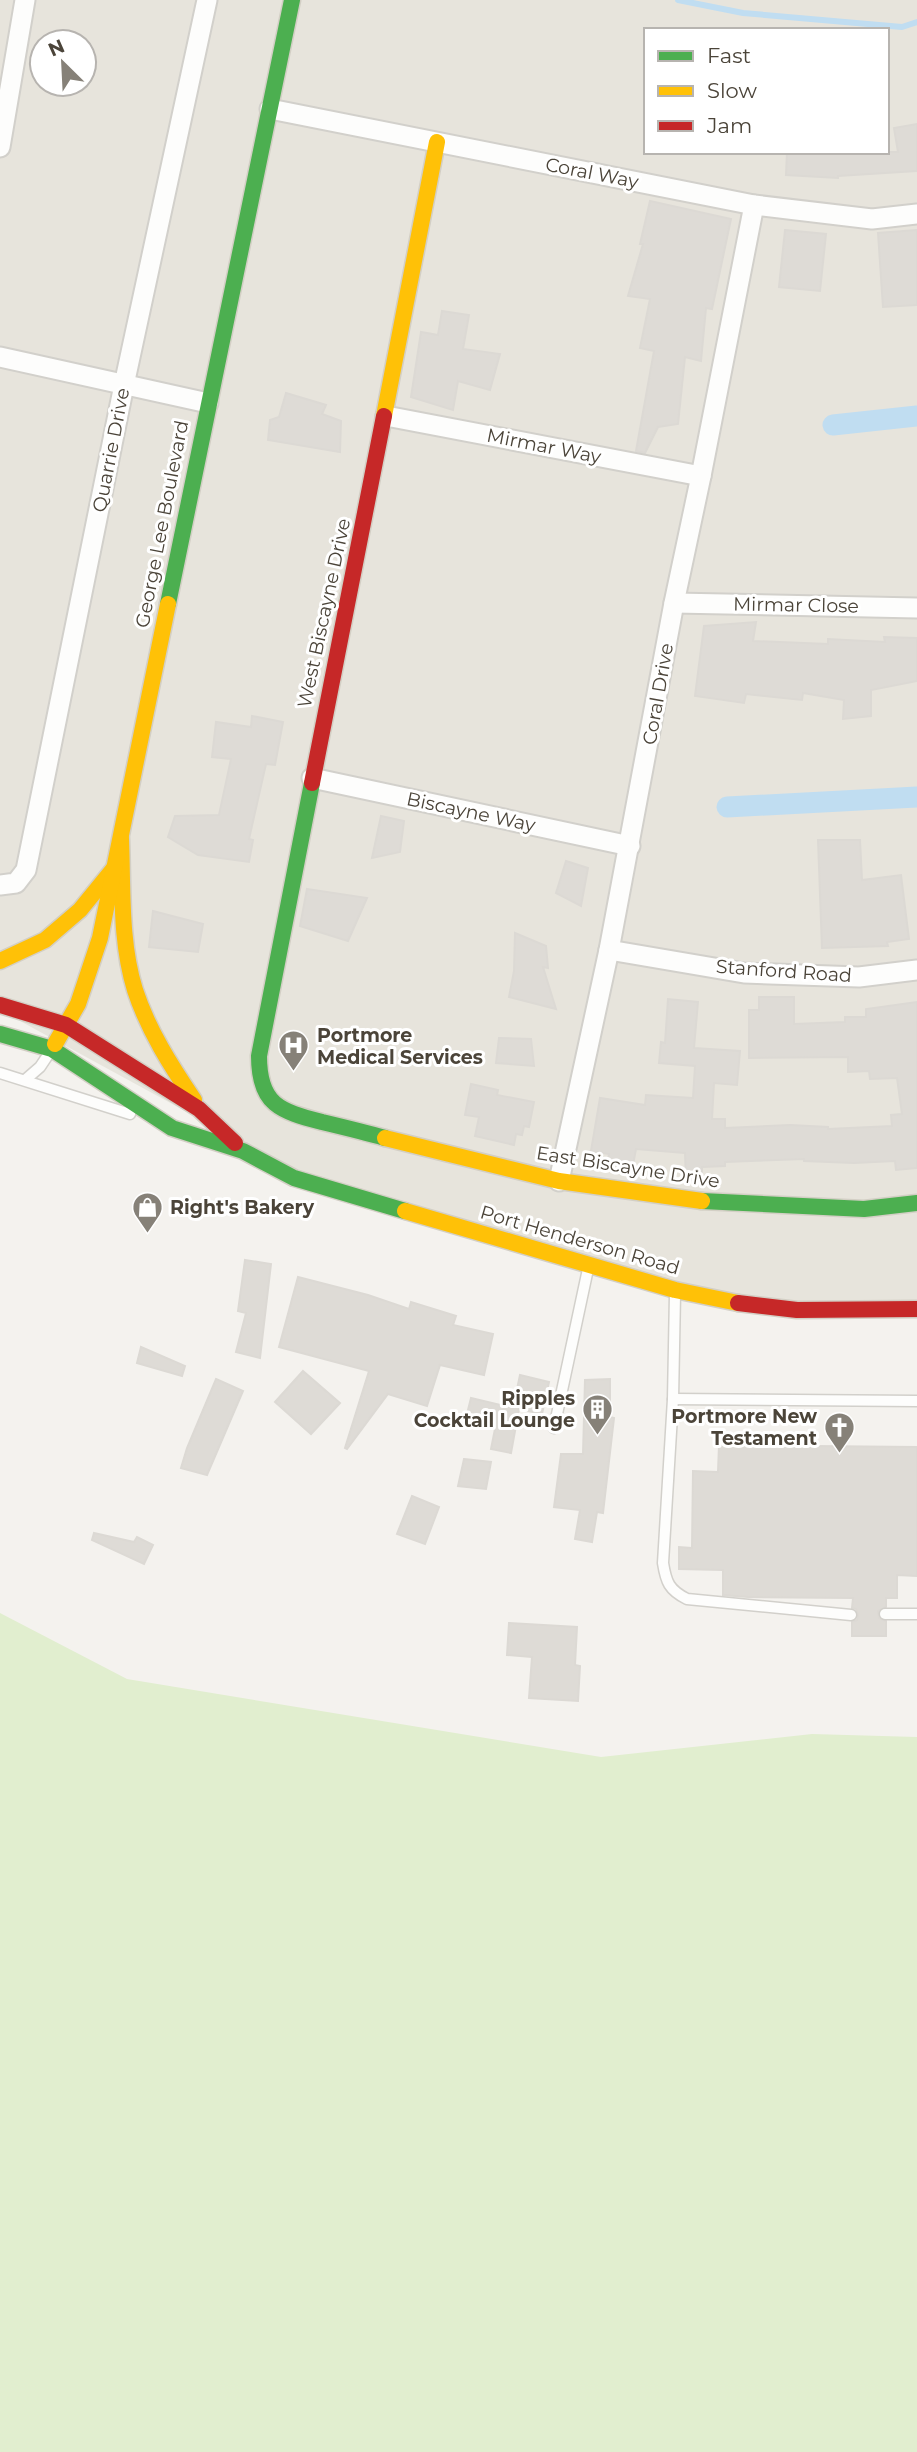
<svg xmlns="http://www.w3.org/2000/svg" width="917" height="2452" viewBox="0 0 917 2452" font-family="Montserrat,sans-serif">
  <rect width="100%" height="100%" fill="#f4f2ee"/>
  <path fill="#e7e4dc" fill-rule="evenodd" d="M0,0H917V1307L792,1316L360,1203L218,1129L0,1010ZM646,30H887V152H646ZM42,42H84V84H42Z"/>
  <path fill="#e1eecf" d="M0,1613L127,1679L601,1757L812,1734L917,1737V2452H0Z"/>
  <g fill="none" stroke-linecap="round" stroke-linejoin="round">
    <path stroke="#c0ddf1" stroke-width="6" d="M678,0L743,13L902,27L917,22"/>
    <g stroke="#c0ddf1" stroke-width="21">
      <path d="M833,425L917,416"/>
      <path d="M727,807L917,797"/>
    </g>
  </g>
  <g fill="#dedbd6" stroke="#dcd9d4" stroke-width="2">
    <path d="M917,124V171L838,176V178L786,175L787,152H898L894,128Z"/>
    <path d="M650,201L731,219L712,309L706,308L701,361L685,357L678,424L658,427L645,453L636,451L654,351L640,348L650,299L628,296L643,244H640Z"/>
    <path d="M785,230L826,234L820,291L779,287Z"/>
    <path d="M917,230V305L883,307L878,233Z"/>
    <path d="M442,311L469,315L463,349L500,354L490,390L458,381L453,410L411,397L421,332L438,335Z"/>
    <path d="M286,393L326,405L322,414L341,421L340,452L268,440L270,420L279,417Z"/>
    <path d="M756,622L753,641L828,644V639L885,642L884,637L917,638V681L871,690V716L843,719L844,700L803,693L802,700L746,694L744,703L695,696L704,626Z"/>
    <path d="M252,716L283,722L275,765L266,764L249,839L253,840L249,862L198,855L168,837L175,816L219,815L231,759L212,757L216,722L251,727Z"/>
    <path d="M381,816L404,821L400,852L372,858Z"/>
    <path d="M818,840H860L862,880L901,875L909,939L887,942L888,946L822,948Z"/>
    <path d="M566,861L588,868L581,906L556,893Z"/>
    <path d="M307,889L367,898L348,941L300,926Z"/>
    <path d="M153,911L203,924L198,952L149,947Z"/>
    <path d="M515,933L546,946L548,968L543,967L556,1009L509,997L514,971Z"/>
    <path d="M759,997H794V1024L845,1022V1017H866V1009L917,1002V1168L896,1170L895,1161L854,1163L804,1161V1159L725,1162V1166L702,1167V1180H686L685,1153L636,1149L633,1165L608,1161L609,1154L591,1151L600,1098L645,1105L646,1095L693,1098L695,1066L659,1063L661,1042L665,1043L668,999L698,1002L694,1048L740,1051L737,1085L714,1083L712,1119H725V1128L790,1125L828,1127V1129L892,1126L891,1115L902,1114L897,1078L870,1079L869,1071L848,1072V1057L749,1058V1010H759Z"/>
    <path d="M499,1038L531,1039L534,1066L496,1063Z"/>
    <path d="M471,1084L498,1090L497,1095L534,1102L529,1127L524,1126L522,1135L516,1134L514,1145L475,1136L479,1117L465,1115Z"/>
    <path d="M245,1260L271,1264L260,1358L236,1352L246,1313L238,1311Z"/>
    <path d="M298,1277L368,1295L409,1309L411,1302L456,1316L453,1325L493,1334L484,1375L440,1365L427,1406L388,1394L347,1449L345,1448L369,1371L279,1347Z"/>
    <path d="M141,1347L185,1366L182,1376L137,1363Z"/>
    <path d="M303,1371L340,1403L311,1434L275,1402Z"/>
    <path d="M520,1375L549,1382L542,1414L519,1409L511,1453L491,1449L495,1429L465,1422L471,1398L513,1408Z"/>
    <path d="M216,1379L243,1391L207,1475L181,1468L187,1448Z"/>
    <path d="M610,1379V1417L614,1418L603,1513L597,1512L592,1542L575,1539L580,1510L554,1507L561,1454H583L585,1380Z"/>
    <path d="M719,1445L917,1447V1576L897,1575V1598H886V1607L878,1611L879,1618L886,1621V1636H852V1622L857,1620L858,1615L856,1609L852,1608L853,1598L748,1597L723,1595V1570L679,1569V1547L692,1548L693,1471L718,1472Z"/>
    <path d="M464,1459L491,1462L486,1489L458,1486Z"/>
    <path d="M412,1496L439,1507L425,1544L397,1534Z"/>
    <path d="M94,1533L134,1542L137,1537L153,1545L144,1564L92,1540Z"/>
    <path d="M509,1623L577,1627L575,1665L580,1666L578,1701L529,1698L532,1657L507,1655Z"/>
  </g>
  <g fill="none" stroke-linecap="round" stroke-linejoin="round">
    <defs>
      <g id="lane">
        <path d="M0,1073L130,1114"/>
        <path d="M25,1080L40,1067L50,1052"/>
        <path d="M675,1294L673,1399L663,1563C666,1582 669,1590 687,1599L851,1615"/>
        <path d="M673,1399L917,1401"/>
        <path d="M554,1428L588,1269"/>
        <path d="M885,1614H917"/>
      </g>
      <g id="street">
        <path d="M270,109L754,205L872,219L917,214"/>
        <path d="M0,147L25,0"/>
        <path d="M0,357L208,403"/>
        <path d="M386,416L701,476"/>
        <path d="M674,603L917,608"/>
        <path d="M312,778L630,846"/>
        <path d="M0,885L16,883L26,870L124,385L207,0"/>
        <path d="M609,950L744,973L859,977L917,970"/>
        <path d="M559,1181L609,950L674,603L701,476L754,205"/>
      </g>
      <g id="fast">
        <path d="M168,604L292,0"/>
        <path d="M312,783L259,1056C259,1105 280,1111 322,1122C343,1127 364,1132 385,1138"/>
        <path d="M0,1034L52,1049L172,1128L243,1151L294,1178L405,1211"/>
        <path d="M702,1201L864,1209L917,1203"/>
      </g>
      <g id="slow">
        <path d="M384,416L437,142"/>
        <path d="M121,839C123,889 120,942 135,990C148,1030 171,1066 194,1100"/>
        <path d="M0,961L45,940L80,910L115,867"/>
        <path d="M55,1044L78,1004L100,938L168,604"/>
        <path d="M385,1138L559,1181L702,1201"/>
        <path d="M405,1211L675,1290L738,1303"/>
      </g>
      <g id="jam">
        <path d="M312,783L384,416"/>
        <path d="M0,1005L66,1025L199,1109L235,1143"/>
        <path d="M738,1303L797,1310L917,1309"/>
      </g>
    </defs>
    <use href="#lane" stroke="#d2d0cb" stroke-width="13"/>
    <use href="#street" stroke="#d2d0cb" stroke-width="23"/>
    <use href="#fast" stroke="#d3cfc5" stroke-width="19"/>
    <use href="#slow" stroke="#d3cfc5" stroke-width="19"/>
    <use href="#jam" stroke="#d3cfc5" stroke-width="19"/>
    <use href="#lane" stroke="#fdfdfc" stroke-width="10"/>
    <use href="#street" stroke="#fdfdfc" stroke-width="19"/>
    <use href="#fast" stroke="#4caf50" stroke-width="16"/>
    <use href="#slow" stroke="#ffc107" stroke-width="16"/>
    <use href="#jam" stroke="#c62828" stroke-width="16"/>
  </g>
  <defs>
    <symbol id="hospital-pin" viewBox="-11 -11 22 30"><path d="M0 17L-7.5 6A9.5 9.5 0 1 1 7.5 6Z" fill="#868178" stroke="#fff"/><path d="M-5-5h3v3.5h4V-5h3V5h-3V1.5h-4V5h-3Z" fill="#fff"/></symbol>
    <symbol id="shop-pin" viewBox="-11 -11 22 30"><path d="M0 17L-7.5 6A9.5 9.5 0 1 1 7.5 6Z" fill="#868178" stroke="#fff"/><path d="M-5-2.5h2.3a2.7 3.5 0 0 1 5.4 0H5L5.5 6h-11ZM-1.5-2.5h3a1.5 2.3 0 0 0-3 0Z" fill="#fff"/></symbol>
    <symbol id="building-pin" viewBox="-11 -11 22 30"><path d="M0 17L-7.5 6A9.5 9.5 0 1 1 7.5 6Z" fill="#868178" stroke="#fff"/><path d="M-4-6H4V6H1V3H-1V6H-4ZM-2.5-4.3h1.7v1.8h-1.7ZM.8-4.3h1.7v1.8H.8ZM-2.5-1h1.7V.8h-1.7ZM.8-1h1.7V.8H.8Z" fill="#fff"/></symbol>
    <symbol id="church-pin" viewBox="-11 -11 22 30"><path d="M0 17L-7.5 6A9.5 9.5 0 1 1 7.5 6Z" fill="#868178" stroke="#fff"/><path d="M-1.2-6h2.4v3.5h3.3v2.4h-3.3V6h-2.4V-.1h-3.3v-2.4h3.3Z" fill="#fff"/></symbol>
  </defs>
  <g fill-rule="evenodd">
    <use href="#hospital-pin" x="276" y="1028" width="35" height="47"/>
    <use href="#shop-pin" x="130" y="1190" width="35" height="47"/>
    <use href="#building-pin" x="580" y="1392" width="35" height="47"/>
    <use href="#church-pin" x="822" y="1410" width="35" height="47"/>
  </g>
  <g text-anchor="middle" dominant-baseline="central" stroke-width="6" stroke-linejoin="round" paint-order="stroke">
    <g font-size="19" fill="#4b4439" stroke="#fff">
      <text transform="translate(592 173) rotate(11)">Coral Way</text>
      <text transform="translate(544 446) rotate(11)">Mirmar Way</text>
      <text transform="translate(111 450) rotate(-79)">Quarrie Drive</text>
      <text transform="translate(162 524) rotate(-79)">George Lee Boulevard</text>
      <text transform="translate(796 605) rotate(1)">Mirmar Close</text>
      <text transform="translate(324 613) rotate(-78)">West Biscayne Drive</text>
      <text transform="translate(658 694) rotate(-80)">Coral Drive</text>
      <text transform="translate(471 812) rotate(12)">Biscayne Way</text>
      <text transform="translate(784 971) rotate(4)">Stanford Road</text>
      <text transform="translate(628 1167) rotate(9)">East Biscayne Drive</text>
      <text transform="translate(580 1240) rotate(16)">Port Henderson Road</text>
    </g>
    <g font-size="19" font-weight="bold" fill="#4b4439" stroke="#fff" text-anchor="start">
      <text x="317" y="1035">Portmore<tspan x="317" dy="22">Medical Services</tspan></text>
      <text x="170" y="1207">Right's Bakery</text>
      <text x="575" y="1398" text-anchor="end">Ripples<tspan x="575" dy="22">Cocktail Lounge</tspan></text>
      <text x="817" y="1416" text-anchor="end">Portmore New<tspan x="817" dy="22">Testament</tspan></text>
    </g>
  </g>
  <rect x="644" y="28" width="245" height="126" fill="#ffffff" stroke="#b7b4b0" stroke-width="2"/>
  <rect x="658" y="51" width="35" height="10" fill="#4caf50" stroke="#b7b4b0" stroke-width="2"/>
  <text x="707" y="63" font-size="21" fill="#4b4439">Fast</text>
  <rect x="658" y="86" width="35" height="10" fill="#ffc107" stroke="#b7b4b0" stroke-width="2"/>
  <text x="707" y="98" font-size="21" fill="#4b4439">Slow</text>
  <rect x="658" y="121" width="35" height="10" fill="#c62828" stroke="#b7b4b0" stroke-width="2"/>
  <text x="707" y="133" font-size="21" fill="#4b4439">Jam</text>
  <g transform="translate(63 63) rotate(336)"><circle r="33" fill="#ffffff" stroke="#b7b4b0" stroke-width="2"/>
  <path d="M0-5L12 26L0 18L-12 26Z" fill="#868178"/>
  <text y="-10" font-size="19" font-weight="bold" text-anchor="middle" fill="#4b4439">N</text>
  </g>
</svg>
